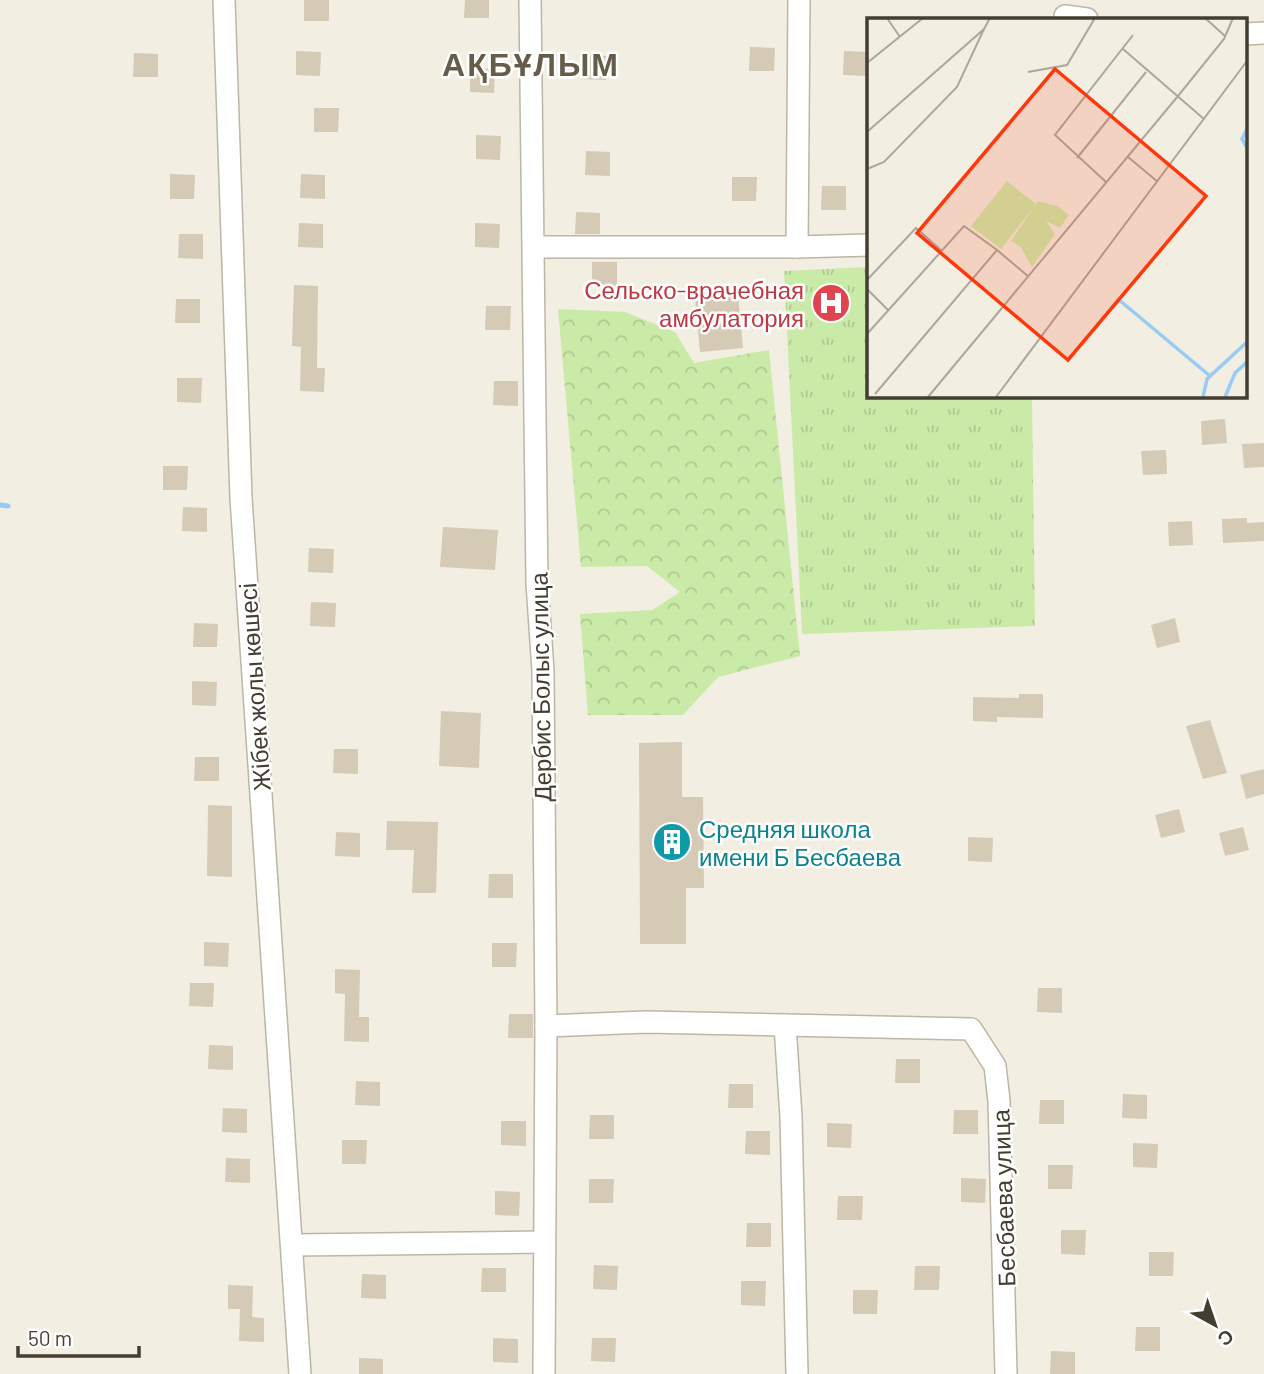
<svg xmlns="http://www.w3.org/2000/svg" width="1264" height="1374" viewBox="0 0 1264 1374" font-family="Barlow,sans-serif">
  <defs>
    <pattern id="grass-tufts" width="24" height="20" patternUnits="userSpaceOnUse" patternTransform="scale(1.75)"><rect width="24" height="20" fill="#caeaa7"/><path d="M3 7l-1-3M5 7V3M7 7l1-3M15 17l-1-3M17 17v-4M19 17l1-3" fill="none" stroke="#afca90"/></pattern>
    <pattern id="forest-crowns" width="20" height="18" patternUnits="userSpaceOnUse" patternTransform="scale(1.75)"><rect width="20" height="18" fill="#caeaa7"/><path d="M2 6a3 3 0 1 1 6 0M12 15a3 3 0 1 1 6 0" fill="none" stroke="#afca90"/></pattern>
  </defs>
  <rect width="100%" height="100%" fill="#f2eee2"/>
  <path fill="url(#grass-tufts)" d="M868,267L869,396H1032L1035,626L802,634L784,271Z"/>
  <path fill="url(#forest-crowns)" d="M558,309L625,312L675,332L694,363L769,350L800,656L718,677L683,715H588L580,614L652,610L680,592L647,566L581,567Z"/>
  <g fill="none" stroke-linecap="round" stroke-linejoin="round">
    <path stroke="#98ccf5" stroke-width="5" d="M0,505L8,506"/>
  </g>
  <g fill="#d4cab6">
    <rect x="304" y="0" width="25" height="21"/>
    <path d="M465,0H489V18H464Z"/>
    <path d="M750,47L775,48L774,71H749Z"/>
    <path d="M296,51L321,52L320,76L296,75Z"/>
    <path d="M844,51L868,52V76L843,75Z"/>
    <path d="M134,53L158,54V77H133Z"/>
    <path d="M582,55L606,56V80L581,79Z"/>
    <path d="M470,68L495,69L494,93L470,92Z"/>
    <path d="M314,108H339L338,132H314Z"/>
    <path d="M476,135L501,136L500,160L476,159Z"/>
    <path d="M586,151L610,152V176L585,175Z"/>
    <path d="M170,174L195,175L194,199H170Z"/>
    <path d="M301,174L325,175V199L300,198Z"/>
    <path d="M732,177H757L756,201H732Z"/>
    <path d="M822,186H846V210H821Z"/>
    <path d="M576,212L600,213V234H575Z"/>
    <path d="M299,223L323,224V248L298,247Z"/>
    <path d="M475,223L500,224L499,248L475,247Z"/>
    <path d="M179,234H203V259L178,258Z"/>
    <path d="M592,262H617V287L592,286Z"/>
    <path d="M294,285L318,286L317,368H325L324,392L300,391L301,347L292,346Z"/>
    <path d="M738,294L743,348L700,352L695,298Z"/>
    <path d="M176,299H200V323H175Z"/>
    <path d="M486,306H511L510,330H485Z"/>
    <path d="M177,378H202L201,403L177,402Z"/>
    <path d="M494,381H518V406L493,405Z"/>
    <path d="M1225,419L1227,443L1202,445L1201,421Z"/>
    <path d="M1264,443V467L1244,468L1242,444Z"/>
    <path d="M1166,450L1167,474L1143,475L1141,451Z"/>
    <path d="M163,466H188L187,490H163Z"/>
    <path d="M183,507L207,508V532L182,531Z"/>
    <path d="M1247,518V523L1264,522V541L1223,543L1222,519Z"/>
    <path d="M1192,521L1193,545L1169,546L1168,522Z"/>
    <path d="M443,527L498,530L495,570L440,567Z"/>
    <path d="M309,548L334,549L333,573L308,572Z"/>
    <path d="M311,602L336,603L335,627L310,626Z"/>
    <path d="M1175,618L1180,642L1157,648L1151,625Z"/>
    <path d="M194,623L218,624L217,647H193Z"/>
    <path d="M192,681L217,682L216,706L192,705Z"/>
    <path d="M1019,694H1043V718L997,717V722L973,721V697L1019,698Z"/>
    <path d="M441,711L481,713L479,768L439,766Z"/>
    <path d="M1210,720L1227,773L1203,779L1186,726Z"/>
    <path d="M682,742V797H703L704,888H686V944H640L639,743Z"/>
    <path d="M334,749H358V774L333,773Z"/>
    <path d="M195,757H219V781H194Z"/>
    <path d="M1264,769V794L1246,799L1240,775Z"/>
    <path d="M208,805L232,806V877L207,876Z"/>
    <path d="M1179,809L1185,832L1161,838L1155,815Z"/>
    <path d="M387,821L438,822L436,893H412L414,850H386Z"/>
    <path d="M1243,827L1249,850L1225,856L1219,833Z"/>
    <path d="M336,832L360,833V857L335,856Z"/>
    <path d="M968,837L993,838L992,862L968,861Z"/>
    <path d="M489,874H513V898H488Z"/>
    <path d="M204,942L229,943L228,967L204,966Z"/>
    <path d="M492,943H517L516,967H492Z"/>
    <path d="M335,969L360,970L359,1017H369V1042L344,1041L345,994L335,993Z"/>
    <path d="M190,983H214L213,1007L189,1006Z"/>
    <path d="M1038,988H1062V1013L1037,1012Z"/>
    <path d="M509,1014H533V1038H508Z"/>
    <path d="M209,1045L233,1046V1070L208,1069Z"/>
    <path d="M896,1059H920V1083H895Z"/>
    <path d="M356,1081L380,1082V1106L355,1105Z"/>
    <path d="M729,1084H753V1108H728Z"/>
    <path d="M1123,1094L1147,1095V1119L1122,1118Z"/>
    <path d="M1040,1100H1064V1124H1039Z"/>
    <path d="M223,1108L247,1109V1133L222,1132Z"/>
    <path d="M954,1110H978V1134H953Z"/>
    <path d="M590,1115H614V1139H589Z"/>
    <path d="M501,1121H526V1146L501,1145Z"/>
    <path d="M827,1123L852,1124L851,1148L827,1147Z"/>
    <path d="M746,1131H770V1155L745,1154Z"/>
    <path d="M342,1140H367L366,1164H342Z"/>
    <path d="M1133,1143L1158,1144L1157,1168L1133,1167Z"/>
    <path d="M226,1158L250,1159V1183L225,1182Z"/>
    <path d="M1048,1165H1073L1072,1189H1048Z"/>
    <path d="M961,1178L986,1179L985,1203L961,1202Z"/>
    <path d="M589,1179H614L613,1203H589Z"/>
    <path d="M495,1191L520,1192L519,1216L495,1215Z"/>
    <path d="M838,1196H863L862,1220H837Z"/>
    <path d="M747,1223H771V1247H746Z"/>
    <path d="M1061,1230H1086L1085,1255L1061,1254Z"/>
    <path d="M1149,1252H1174L1173,1276H1149Z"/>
    <path d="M594,1265L618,1266L617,1290L593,1289Z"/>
    <path d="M915,1266H940L939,1290H914Z"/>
    <path d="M482,1268H506V1292H481Z"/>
    <path d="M362,1274L386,1275V1299L361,1298Z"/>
    <path d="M741,1281H766L765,1306L741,1305Z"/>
    <path d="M228,1285L253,1286L252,1317L264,1318V1342L239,1341L240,1309H228Z"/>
    <path d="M853,1290H878L877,1314H853Z"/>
    <path d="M1136,1327H1160V1351H1135Z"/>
    <path d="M493,1338L518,1339V1363L493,1362Z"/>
    <path d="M592,1338H616L615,1362L591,1361Z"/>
    <path d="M1051,1351L1075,1352V1374H1050Z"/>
    <path d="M359,1358L383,1359V1374H359Z"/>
  </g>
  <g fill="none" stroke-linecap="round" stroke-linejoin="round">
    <defs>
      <g id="minor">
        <path d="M224,0L241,498L300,1374"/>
        <path d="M530,0L537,583L543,671L546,1026L544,1374"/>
        <path d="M1065,16L1087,19"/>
        <path d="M1245,34L1264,33"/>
        <path d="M535,247H797L799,0"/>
        <path d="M797,247L869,245"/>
        <path d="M785,1025L791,1117L797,1374"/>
        <path d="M546,1026L646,1022L971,1029L995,1066L999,1101L1006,1374"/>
        <path d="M292,1245L543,1242"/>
      </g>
    </defs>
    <use href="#minor" stroke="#beb6a4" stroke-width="24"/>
    <use href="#minor" stroke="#fff" stroke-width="21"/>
  </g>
  <defs>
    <symbol id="hospital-disc" viewBox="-11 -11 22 22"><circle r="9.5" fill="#e0444e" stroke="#fff"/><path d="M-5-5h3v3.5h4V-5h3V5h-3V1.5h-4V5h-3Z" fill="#fff"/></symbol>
    <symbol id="building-disc" viewBox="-11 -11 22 22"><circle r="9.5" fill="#0f9aa8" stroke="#fff"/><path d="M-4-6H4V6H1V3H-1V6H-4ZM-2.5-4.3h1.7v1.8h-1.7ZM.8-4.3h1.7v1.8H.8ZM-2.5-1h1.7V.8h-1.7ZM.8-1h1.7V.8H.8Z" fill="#fff"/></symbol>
  </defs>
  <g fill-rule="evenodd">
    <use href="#hospital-disc" x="809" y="281" width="44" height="44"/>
    <use href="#building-disc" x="650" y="820" width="44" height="44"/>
  </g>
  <g text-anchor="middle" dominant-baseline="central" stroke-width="5" stroke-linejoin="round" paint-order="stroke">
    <g font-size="24" fill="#be3a42" stroke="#fff" text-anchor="end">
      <text x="804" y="289">Сельско-врачебная<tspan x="804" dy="28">амбулатория</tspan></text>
    </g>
    <g font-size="24" fill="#443d32" stroke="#fff">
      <text transform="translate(254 687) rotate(-94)">Жібек жолы көшесі</text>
      <text transform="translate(540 687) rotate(-91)">Дербис Болыс улица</text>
      <text transform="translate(1003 1198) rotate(-92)">Бесбаева улица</text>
    </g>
    <g font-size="24" fill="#0d838f" stroke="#fff" text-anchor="start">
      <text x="699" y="828">Средняя школа<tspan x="699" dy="28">имени Б Бесбаева</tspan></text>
    </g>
    <g font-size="32" font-weight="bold" letter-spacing="2" fill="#675c49" stroke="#fff">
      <text x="531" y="63">АҚБҰЛЫМ</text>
    </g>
  </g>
  <g transform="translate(867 18)">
    <rect width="380" height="380" fill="#f2eee2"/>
    <path d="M140,163L169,186L134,231L104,208Z" fill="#caeaa7"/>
    <path d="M171,183L191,188L202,197L193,210L179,203L188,216L165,249L154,229L144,223Z" fill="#caeaa7"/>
    <path fill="none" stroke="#98ccf5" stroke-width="3.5" d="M380,111L375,121L380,130M251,281L343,358M336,379L340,361L380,324M358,379L368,355L380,344"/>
    <path fill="none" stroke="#aca79c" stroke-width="2" d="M20,0L33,19M338,0L358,18M256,31L337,101M0,45L56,0M161,54L200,47L228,0M0,114L117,11L123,0M261,139L291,164M210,140L279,54M0,151L17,144L90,69L117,11M239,164L188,117L266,17M0,262L49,210L75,233M0,271L21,292M0,316L97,208L130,232M8,376L130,232L162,259M61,379L311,78L357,21L366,0M129,379L380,43"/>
    <path fill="#ff380c" fill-opacity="0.15" stroke="#ff380c" stroke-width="3.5" d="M188,51L339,178L201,342L50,215Z"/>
    <rect width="380" height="380" fill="none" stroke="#443d32" stroke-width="3.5"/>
  </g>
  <g transform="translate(1215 1325) rotate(140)" stroke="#ffffff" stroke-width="5" paint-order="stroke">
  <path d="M0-5L12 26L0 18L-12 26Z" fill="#443d32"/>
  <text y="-10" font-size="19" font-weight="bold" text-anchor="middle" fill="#443d32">С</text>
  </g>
  <path d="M18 1346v10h121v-10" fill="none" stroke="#443d32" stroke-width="3.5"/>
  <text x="28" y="1346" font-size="21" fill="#443d32" stroke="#ffffff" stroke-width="5" paint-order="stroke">50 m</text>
</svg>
